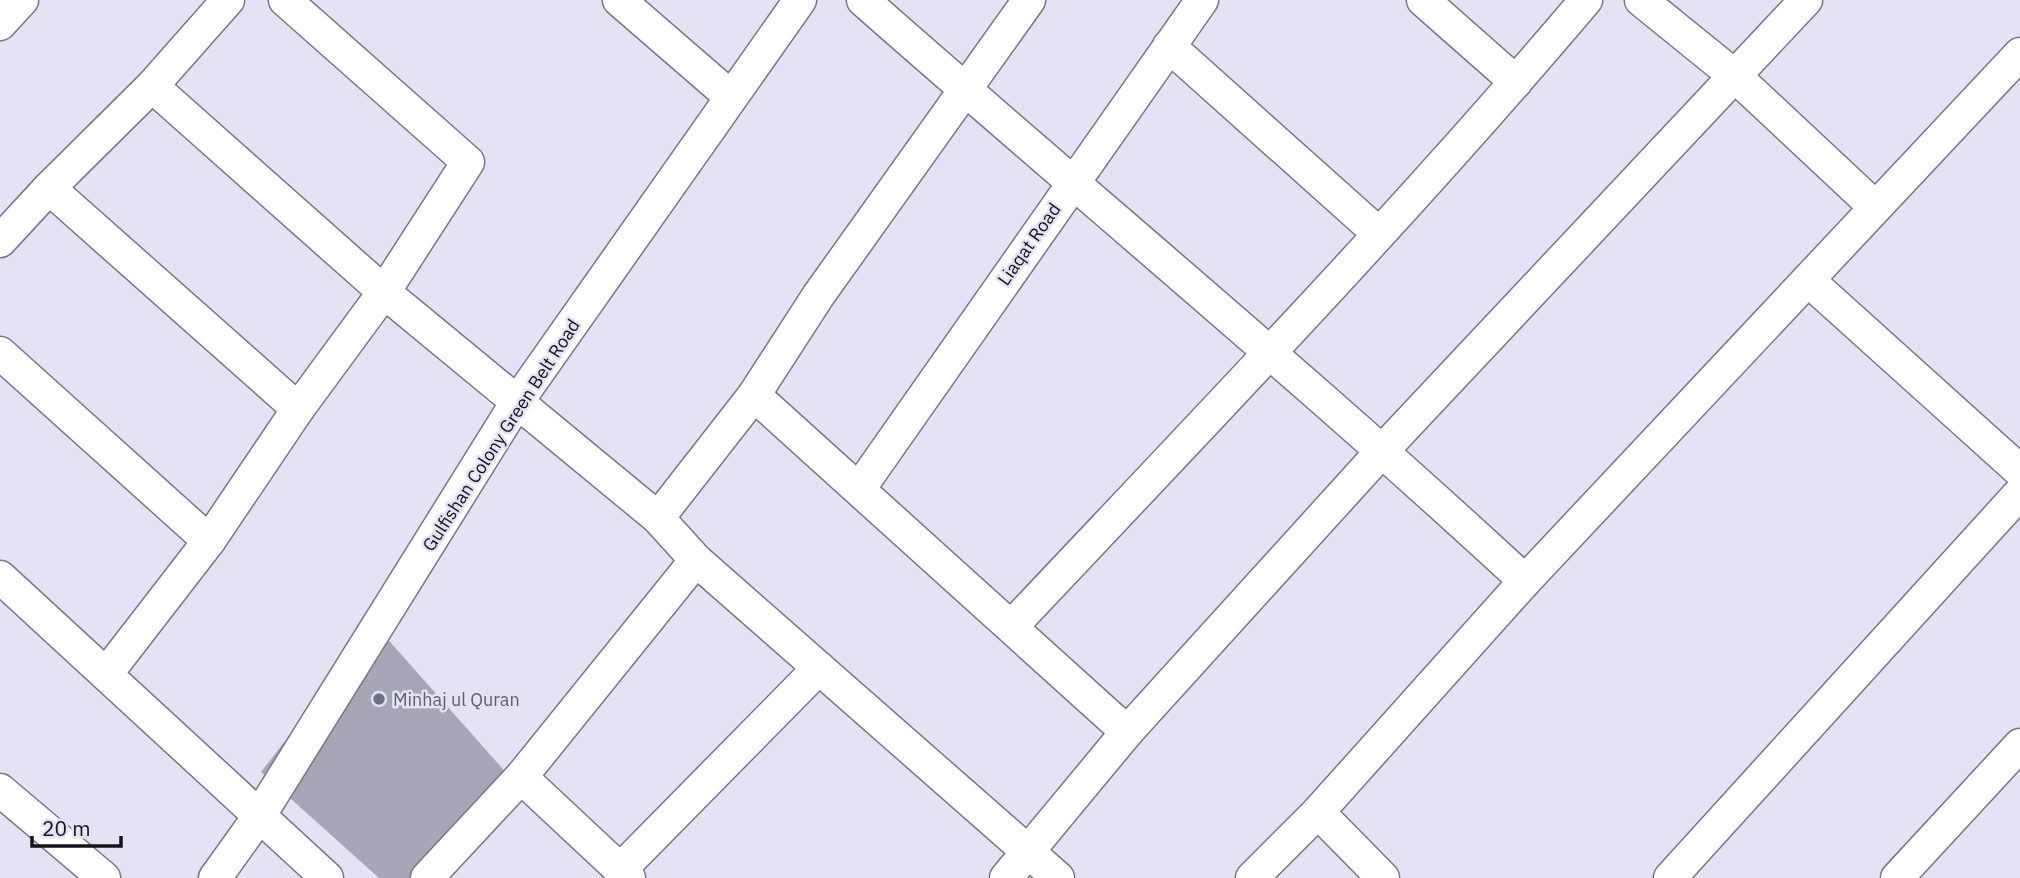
<svg xmlns="http://www.w3.org/2000/svg" width="2020" height="878" viewBox="0 0 2020 878" font-family="'IBM Plex Sans',sans-serif">
  <rect width="100%" height="100%" fill="#e4e2f4"/>
  <path fill="#a7a6b6" d="M375,625L510,777L427,878H379L261,772Z"/>
  <g fill="none" stroke-linecap="round" stroke-linejoin="round">
    <defs>
      <g id="street">
        <path d="M285,0L468,162L384,292L658,518L696,560L1058,878"/>
        <path d="M619,0L731,97"/>
        <path d="M863,0C1083,194 1309,381 1525,581"/>
        <path d="M1423,0L1516,82"/>
        <path d="M1641,0L1736,77L1875,207"/>
        <path d="M0,24L22,0"/>
        <path d="M1169,46L1378,233"/>
        <path d="M152,86L228,0"/>
        <path d="M49,188L298,409"/>
        <path d="M0,241L49,188L152,86L384,292L298,409L209,541L0,353"/>
        <path d="M1808,280L2020,471"/>
        <path d="M754,395L1127,732"/>
        <path d="M859,489L1202,0"/>
        <path d="M658,518L754,395L818,296L1029,0"/>
        <path d="M0,577L327,878"/>
        <path d="M1012,626C1206,420 1403,216 1586,0"/>
        <path d="M107,673L209,541"/>
        <path d="M521,777L629,878"/>
        <path d="M0,790L104,878"/>
        <path d="M1318,812L1383,878"/>
        <path d="M620,870L819,668"/>
        <path d="M215,878L258,818L517,402L800,0"/>
        <path d="M427,878L521,777L696,560"/>
        <path d="M1006,878L1127,732L1383,450L1806,0"/>
        <path d="M1252,878L1318,812L1525,581L2020,54"/>
        <path d="M1670,878L2020,493"/>
        <path d="M1897,878L2020,745"/>
      </g>
    </defs>
    <use href="#street" stroke="#777686" stroke-width="35"/>
    <use href="#street" stroke="#fff" stroke-width="32"/>
  </g>
  <circle fill="#6b7280" stroke="#e4e2f4" stroke-width="2.5" cx="379" cy="699" r="7"/>
  <g text-anchor="middle" dominant-baseline="central" stroke-width="5" stroke-linejoin="round" paint-order="stroke">
    <g font-size="18" fill="#15141a" stroke="#e4e2f4">
      <text transform="translate(1029 244) rotate(-55)">Liaqat Road</text>
      <text transform="translate(501 435) rotate(-57)">Gulfishan Colony Green Belt Road</text>
    </g>
    <g font-size="18" fill="#5b616d" stroke="#e4e2f4" text-anchor="start">
      <text x="393" y="699">Minhaj ul Quran</text>
    </g>
  </g>
  <path d="M32 836v10h89v-10" fill="none" stroke="#15141a" stroke-width="3.5"/>
  <text x="42" y="836" font-size="21" fill="#15141a" stroke="#e4e2f4" stroke-width="5" paint-order="stroke">20 m</text>
</svg>
